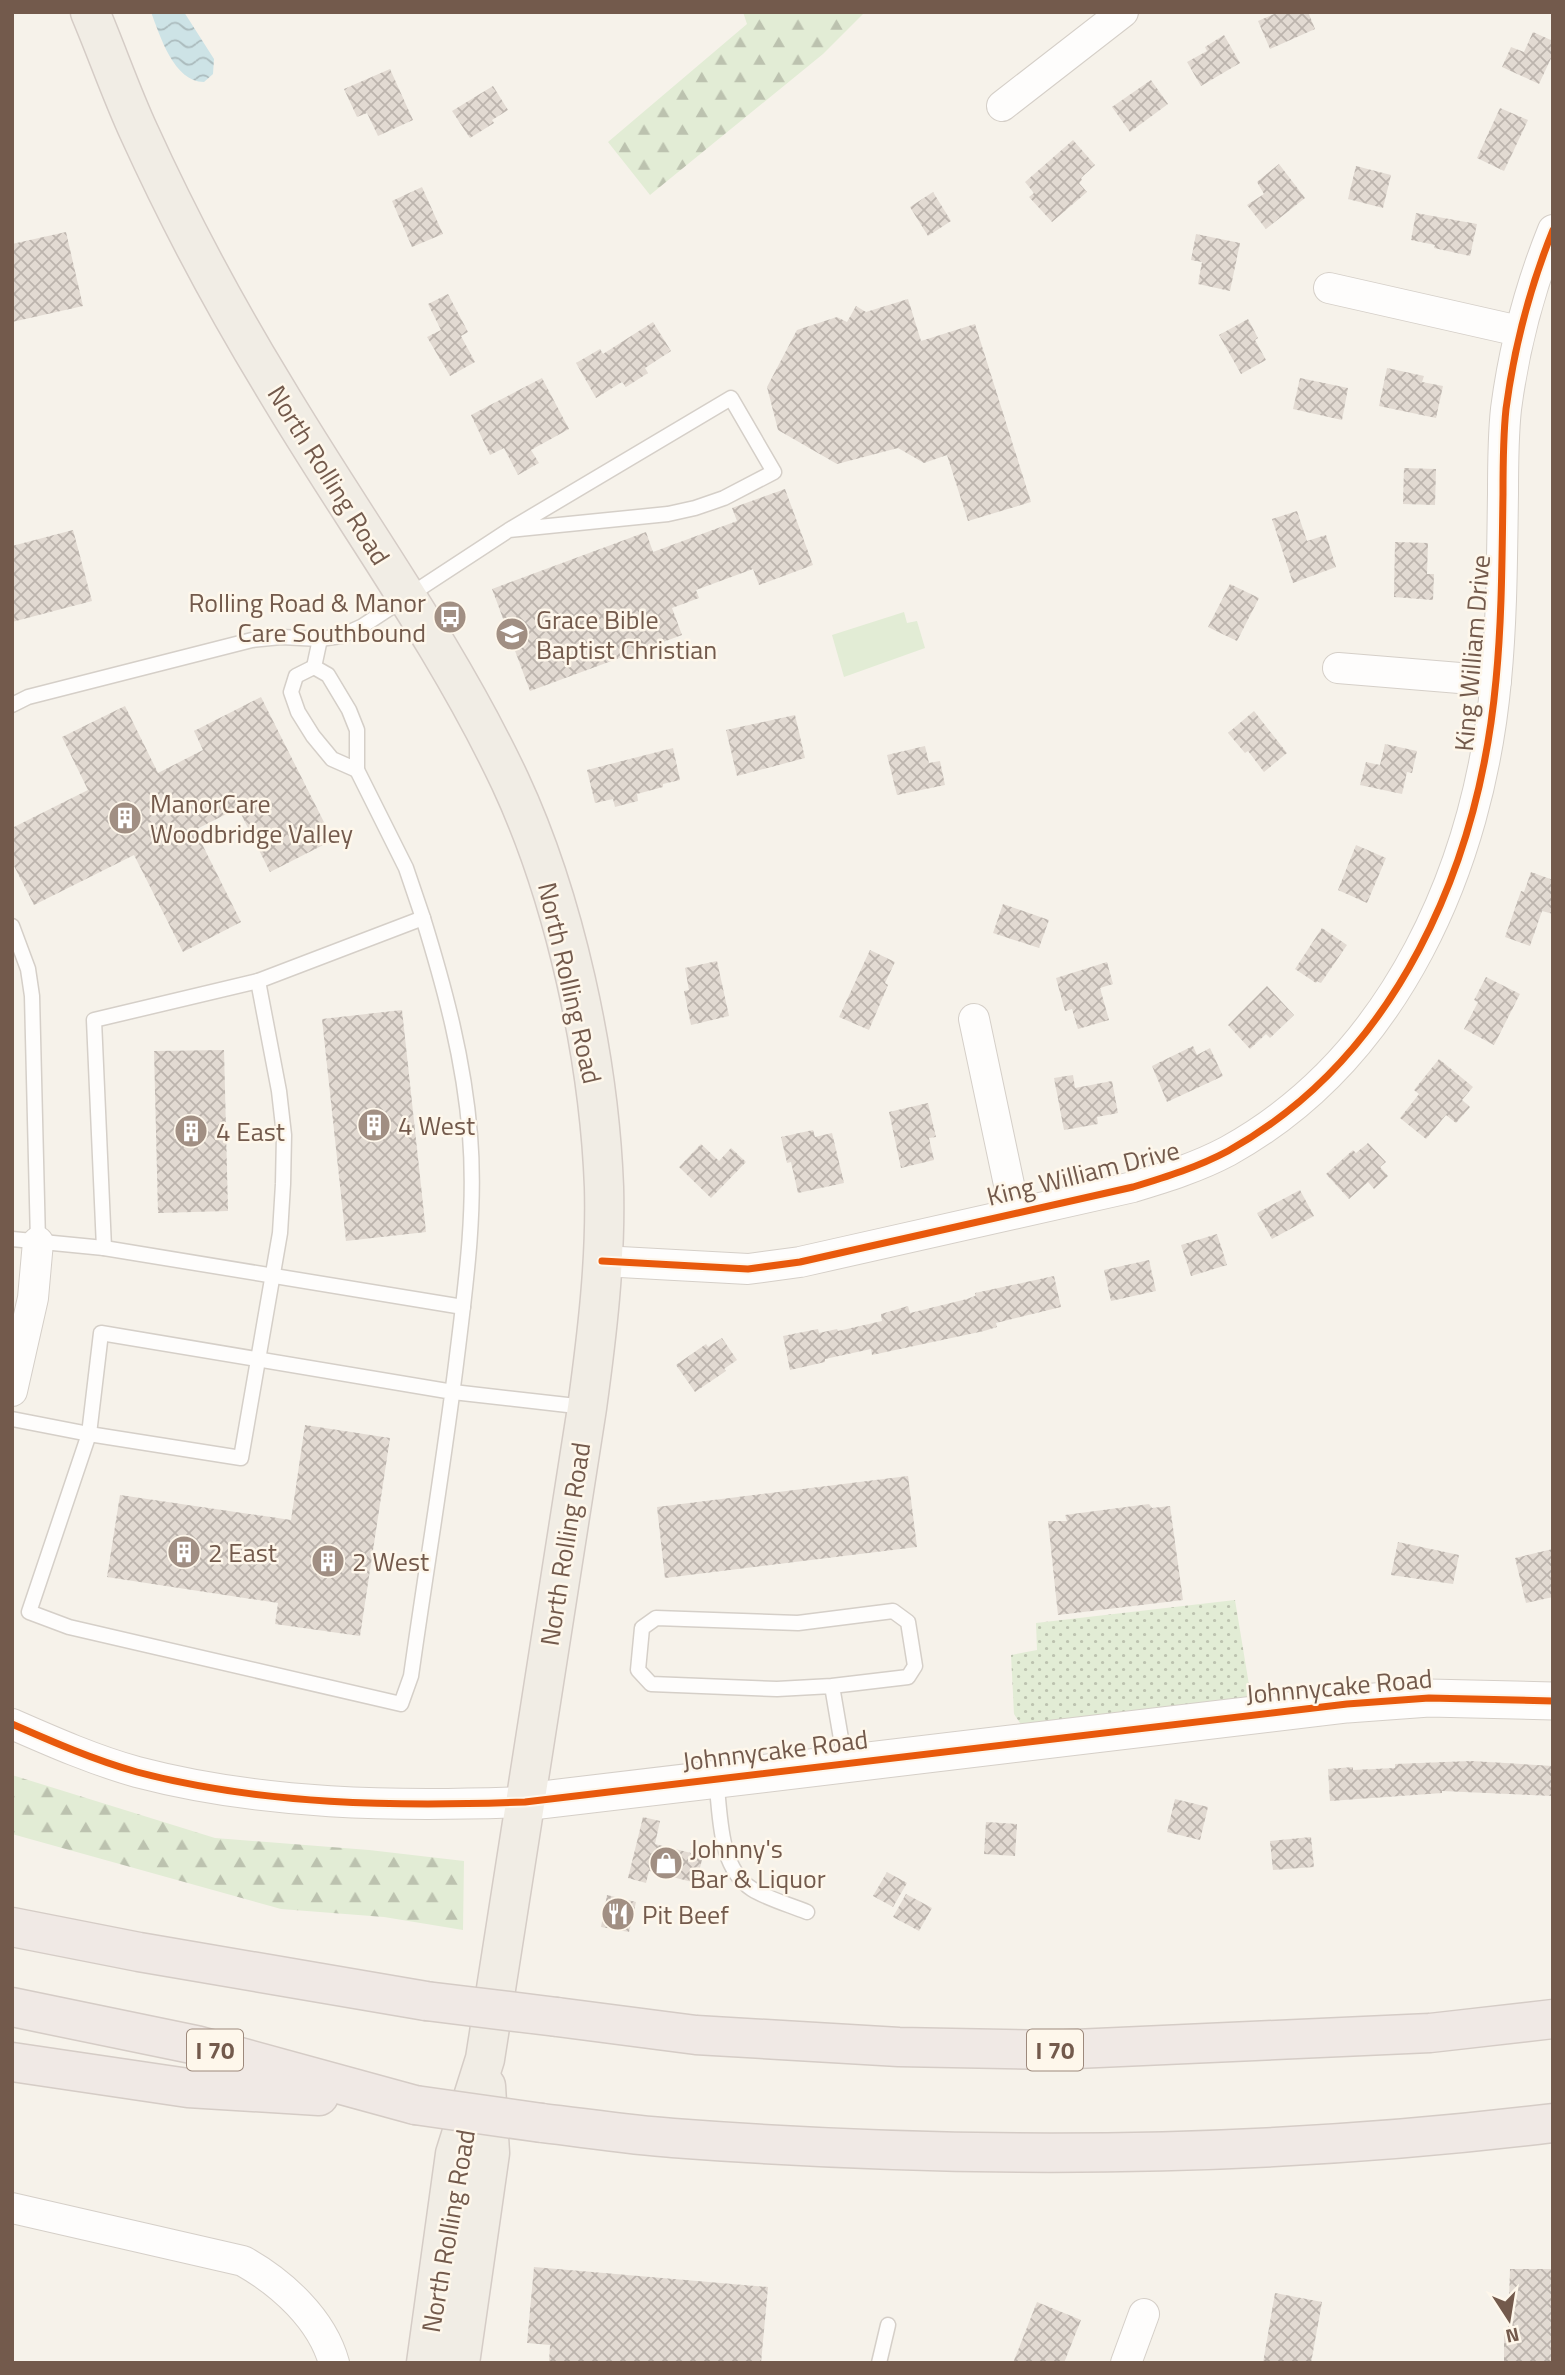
<svg xmlns="http://www.w3.org/2000/svg" width="1565" height="2375" viewBox="0 0 1565 2375" font-family="'Titillium Web',sans-serif">
  <defs>
    <pattern id="grass-dots" width="8" height="8" patternUnits="userSpaceOnUse" patternTransform="scale(1.75)"><rect width="8" height="8" fill="#e2ecd5"/><path d="M2 2h.1M6 6h.1" fill="none" stroke="#bcc2af" stroke-width="1.8" stroke-linecap="round"/></pattern>
    <pattern id="forest-firs" width="22" height="20" patternUnits="userSpaceOnUse" patternTransform="scale(1.75)"><rect width="22" height="20" fill="#e2ecd5"/><path d="M5 1l3.5 6h-7zM16 11l3.5 6h-7z" fill="#bcc2af"/></pattern>
    <pattern id="water-waves" width="16" height="10" patternUnits="userSpaceOnUse" patternTransform="scale(1.75)"><rect width="16" height="10" fill="#cde3e6"/><path d="M0 5q4-4 8 0t8 0" fill="none" stroke="#abbbbd"/></pattern>
    <pattern id="building-cross-hatch" width="8" height="8" patternUnits="userSpaceOnUse" patternTransform="scale(1.75)"><rect width="8" height="8" fill="#e2dad2"/><path d="M0 0l8 8M0 8l8-8" fill="none" stroke="#bcb4ad"/></pattern>
  </defs>
  <rect width="100%" height="100%" fill="#f6f2ea"/>
  <path fill="url(#grass-dots)" d="M1235,1600L1251,1697L1022,1726L1014,1714L1011,1655L1037,1650L1036,1623Z"/>
  <g fill="url(#forest-firs)">
    <path d="M743,12H865L823,54L650,195L608,142L747,24Z"/>
    <path d="M12,1775L215,1838L369,1850L464,1861L463,1930L384,1917L281,1909L12,1834Z"/>
  </g>
  <path fill="#e2ecd5" d="M904,612L907,623L917,621L925,648L844,677L832,635Z"/>
  <path fill="url(#water-waves)" d="M151,12H184L214,59L213,74L204,82C174,82 160,36 151,12Z"/>
  <g fill="url(#building-cross-hatch)">
    <path d="M1279,12H1308L1315,29L1270,49L1258,21Z"/>
    <path d="M1533,32L1553,41V54L1539,84L1502,67L1511,47L1524,52Z"/>
    <path d="M1224,35L1240,63L1201,86L1187,62L1207,51L1205,47Z"/>
    <path d="M390,69L413,120L378,136L367,113L357,117L344,89Z"/>
    <path d="M1151,80L1168,104L1130,132L1112,107Z"/>
    <path d="M493,86L508,110L492,120L494,123L470,138L452,111Z"/>
    <path d="M1500,108L1528,120L1504,171L1477,158Z"/>
    <path d="M1073,140L1095,165L1081,178L1082,180L1079,183L1087,192L1052,222L1029,197L1034,193L1025,182Z"/>
    <path d="M1279,164L1305,198L1266,229L1247,205L1264,194L1257,182Z"/>
    <path d="M1356,166L1391,175L1383,208L1348,199Z"/>
    <path d="M422,187L443,234L412,247L392,201Z"/>
    <path d="M933,192L951,221L928,236L910,207Z"/>
    <path d="M1416,213L1477,224L1470,256L1434,248L1435,245L1411,240Z"/>
    <path d="M66,232L83,306L12,322V244Z"/>
    <path d="M1196,234L1240,243L1230,291L1198,284L1202,262L1191,260Z"/>
    <path d="M448,294L468,332L461,336L475,362L450,376L427,337L441,330L428,304Z"/>
    <path d="M908,299L921,341L975,324L1031,502L968,521L947,455L924,463L898,448L837,464L778,430L767,387L797,330L837,317L847,322L856,306L866,312Z"/>
    <path d="M1248,319L1258,338L1255,340L1266,360L1241,374L1219,335Z"/>
    <path d="M653,322L671,351L645,368L648,373L626,387L622,382L596,398L576,363L600,349L603,354Z"/>
    <path d="M1387,368L1424,376L1422,382L1443,386L1436,418L1379,406Z"/>
    <path d="M542,378L569,429L531,450L539,463L518,475L504,448L490,455L471,415Z"/>
    <path d="M1300,378L1348,388L1342,420L1293,409Z"/>
    <path d="M1404,468L1436,469L1435,505L1403,504Z"/>
    <path d="M785,489L813,565L759,585L753,569L696,590L699,598L672,608L682,635L530,691L492,589L646,532L653,552L737,521L732,508Z"/>
    <path d="M1297,511L1307,541L1326,535L1336,567L1293,583L1272,519Z"/>
    <path d="M73,530L92,601L12,622V546Z"/>
    <path d="M1395,542L1428,543L1427,574H1434L1433,600L1394,597Z"/>
    <path d="M1230,584L1259,598L1237,641L1208,627Z"/>
    <path d="M261,697L333,840L270,872L238,808L195,830L241,922L183,952L134,855L34,905L12,862V828L88,790L62,737L125,706L158,773L203,750L194,731Z"/>
    <path d="M1254,711L1287,753L1264,772L1248,751L1245,753L1228,733Z"/>
    <path d="M795,715L805,758L737,776L726,730Z"/>
    <path d="M1385,744L1417,751L1412,773L1407,772L1402,794L1360,785L1366,762L1380,765Z"/>
    <path d="M925,746L929,763L940,761L945,785L897,795L887,755Z"/>
    <path d="M673,748L680,780L663,784V787L637,794L638,801L615,807L613,799L595,803L587,770Z"/>
    <path d="M1356,845L1386,858L1367,903L1338,890Z"/>
    <path d="M1531,872L1553,880V914L1542,911L1530,946L1505,937L1521,891L1524,892Z"/>
    <path d="M1003,904L1049,920L1039,948L993,933Z"/>
    <path d="M1322,928L1347,945L1321,983L1317,981L1316,983L1295,969Z"/>
    <path d="M870,950L895,962L885,983L888,985L869,1030L839,1017Z"/>
    <path d="M717,961L729,1016L691,1025L684,991L689,990L685,968Z"/>
    <path d="M1107,962L1113,984L1100,988L1109,1020L1078,1029L1072,1009L1065,1011L1056,978Z"/>
    <path d="M1486,977L1520,994L1494,1045L1464,1029L1478,1002L1474,1000Z"/>
    <path d="M1267,986L1294,1015L1270,1038L1266,1034L1250,1049L1228,1025Z"/>
    <path d="M402,1010L426,1232L346,1241L322,1019Z"/>
    <path d="M1193,1046L1197,1055L1210,1048L1223,1076L1167,1102L1152,1066Z"/>
    <path d="M224,1050L228,1211L158,1213L154,1051Z"/>
    <path d="M1439,1059L1473,1087L1462,1100L1470,1107L1456,1123L1446,1115L1426,1139L1400,1118L1419,1094L1414,1090Z"/>
    <path d="M1073,1075L1075,1088L1112,1081L1118,1113L1097,1117L1098,1124L1064,1130L1054,1078Z"/>
    <path d="M928,1103L936,1137L929,1138L934,1160L901,1168L889,1112Z"/>
    <path d="M813,1130L815,1137L832,1133L844,1183L798,1193L791,1162L787,1163L781,1137Z"/>
    <path d="M1368,1143L1386,1162L1380,1167L1388,1176L1374,1189L1368,1182L1349,1199L1326,1174L1353,1150L1356,1153Z"/>
    <path d="M701,1144L719,1161L731,1148L746,1162L711,1198L679,1167Z"/>
    <path d="M1300,1190L1314,1216L1272,1239L1257,1213Z"/>
    <path d="M1217,1234L1227,1265L1191,1276L1181,1245Z"/>
    <path d="M1149,1260L1156,1291L1111,1301L1104,1270Z"/>
    <path d="M1054,1276L1061,1307L996,1323L997,1327L984,1331L872,1355L871,1349L825,1359V1362L790,1370L783,1336L818,1329L819,1333L837,1329L838,1331L882,1321L881,1314L908,1306L910,1313L967,1299L975,1296V1293Z"/>
    <path d="M722,1338L737,1360L724,1369L726,1371L695,1392L676,1365L706,1344L708,1347Z"/>
    <path d="M305,1425L390,1438L360,1636L275,1624L278,1603L107,1577L120,1495L291,1520Z"/>
    <path d="M908,1476L917,1547L665,1578L657,1507Z"/>
    <path d="M1149,1504L1152,1508L1170,1506L1183,1600L1058,1615L1048,1521H1067L1065,1515Z"/>
    <path d="M1398,1542L1459,1555L1453,1584L1391,1575Z"/>
    <path d="M1553,1549V1597L1526,1603L1515,1558Z"/>
    <path d="M1471,1761L1553,1766V1796L1442,1791V1793L1330,1801L1328,1769L1353,1767V1770L1395,1768V1764Z"/>
    <path d="M1175,1799L1208,1807L1200,1840L1167,1832Z"/>
    <path d="M643,1817L660,1821L655,1844L703,1856L696,1883L649,1871L646,1883L628,1878Z"/>
    <path d="M986,1822L1017,1824L1015,1856L984,1854Z"/>
    <path d="M1311,1837L1314,1867L1273,1870L1270,1841Z"/>
    <path d="M887,1872L907,1883L893,1907L873,1896Z"/>
    <path d="M906,1894L932,1908L919,1931L893,1917Z"/>
    <path d="M607,1895L636,1902L629,1932L601,1927Z"/>
    <path d="M534,2267L768,2287L761,2363H549L550,2345L527,2343Z"/>
    <path d="M1510,2269H1553V2363H1504V2331H1508Z"/>
    <path d="M1275,2293L1322,2302L1311,2363H1263Z"/>
    <path d="M1037,2302L1081,2320L1064,2363H1013Z"/>
  </g>
  <g fill="none" stroke-linecap="round" stroke-linejoin="round">
    <defs>
      <g id="service">
        <path d="M314,667L328,675L349,710L357,730V770L406,868L423,918"/>
        <path d="M314,667L296,676L291,692L298,712L313,736L332,759L357,770"/>
        <path d="M314,667L320,639"/>
        <path d="M12,705L28,697L252,640L281,637L320,639L341,636L361,627L509,530L731,398L774,472L724,498L695,508L668,514L509,530"/>
        <path d="M12,926L28,969L32,996L38,1242"/>
        <path d="M12,1239L104,1248L463,1307"/>
        <path d="M104,1248L94,1020L258,981L423,918C445,989 464,1060 470,1135C476,1209 466,1283 457,1356C444,1463 426,1569 411,1676L401,1704L69,1627L29,1612L89,1434L101,1333L453,1392L585,1407"/>
        <path d="M12,1419L89,1434L241,1458L280,1233L283,1184L284,1135L279,1091L258,981"/>
        <path d="M832,1686L777,1689L651,1684L638,1670L642,1628L656,1618L798,1623L893,1611L908,1622L915,1666L908,1677L832,1686L845,1762"/>
        <path d="M716,1780C721,1816 718,1867 752,1889C768,1899 790,1905 807,1912"/>
        <path d="M879,2363L888,2325"/>
      </g>
      <g id="minor">
        <path d="M1002,106L1123,12"/>
        <path d="M1329,288L1519,331"/>
        <path d="M1338,668L1496,681"/>
        <path d="M974,1019L1015,1213"/>
        <path d="M602,1261L748,1269L800,1262L1133,1187C1166,1177 1198,1167 1228,1151C1397,1057 1479,865 1496,680C1502,618 1502,556 1503,494C1503,466 1503,437 1506,409C1514,348 1530,287 1553,230"/>
        <path d="M12,1391L33,1298L38,1242"/>
        <path d="M12,1724C53,1742 94,1760 137,1772C263,1805 396,1807 525,1802"/>
        <path d="M12,2208L243,2261C282,2283 322,2319 334,2363"/>
        <path d="M1126,2363L1144,2314"/>
      </g>
      <path id="tertiary" d="M525,1802L1347,1704L1429,1698L1553,1701"/>
      <g id="primary">
        <path d="M90,12C107,52 121,93 139,132C179,220 225,306 275,388C353,519 445,643 510,781C565,899 599,1057 604,1187C606,1261 597,1335 587,1408L485,2059L455,2154L426,2363"/>
        <path d="M460,2363L490,2153L486,2086"/>
      </g>
      <g id="motorway">
        <path d="M12,1927L139,1952L426,2001"/>
        <path d="M12,2007L196,2045L415,2105"/>
        <path d="M557,2017L696,2035L899,2047L1053,2050L1430,2033L1553,2019"/>
        <path d="M12,2062L188,2088L319,2096"/>
        <path d="M542,2123C585,2128 629,2135 673,2138C965,2160 1261,2159 1553,2123"/>
      </g>
    </defs>
    <use href="#service" stroke="#d5cfc8" stroke-width="17"/>
    <use href="#minor" stroke="#d5cfc8" stroke-width="32"/>
    <use href="#tertiary" stroke="#d5cfc8" stroke-width="39"/>
    <use href="#primary" stroke="#d5ccc6" stroke-width="41"/>
    <use href="#motorway" stroke="#d5ccc6" stroke-width="41"/>
    <use href="#service" stroke="#fefdfc" stroke-width="14"/>
    <use href="#minor" stroke="#fefdfc" stroke-width="30"/>
    <use href="#tertiary" stroke="#fefdfc" stroke-width="37"/>
    <use href="#primary" stroke="#f1ede5" stroke-width="38"/>
    <use href="#motorway" stroke="#f0e9e5" stroke-width="38"/>
    <defs>
      <g id="motorway-bridge">
        <path d="M426,2001L557,2017"/>
        <path d="M415,2105L542,2123"/>
      </g>
    </defs>
    <use href="#motorway-bridge" stroke="#d5ccc6" stroke-width="41" stroke-linecap="butt"/>
    <use href="#motorway-bridge" stroke="#f0e9e5" stroke-width="38"/>
    <defs>
      <g id="cycleway">
        <path d="M602,1261L748,1269L800,1262L1133,1187C1166,1177 1198,1167 1228,1151C1397,1057 1479,865 1496,680C1502,618 1502,556 1503,494C1503,466 1503,437 1506,409C1514,348 1530,287 1553,230"/>
        <path d="M12,1724C53,1742 94,1760 137,1772C263,1805 396,1807 525,1802L1347,1704L1429,1698L1553,1701"/>
      </g>
    </defs>
    <use href="#cycleway" stroke="#fef7eb" stroke-width="11"/>
    <use href="#cycleway" stroke="#e8590c" stroke-width="7"/>
  </g>
  <defs>
    <symbol id="bus-disc" viewBox="-11 -11 22 22"><circle r="9.5" fill="#a18f83" stroke="#fef7eb"/><path d="M-5-6H5V4H4V6H2V4H-2V6H-4V4H-5ZM-3.5-4V0h7V-4ZM-3.5 1.2v1.5H-2V1.2ZM2 1.2v1.5H3.5V1.2Z" fill="#fff"/></symbol>
    <symbol id="school-disc" viewBox="-11 -11 22 22"><circle r="9.5" fill="#a18f83" stroke="#fef7eb"/><path d="M0-5L7-2L0 1L-7-2ZM-4 1L0 2.5L4 1V4Q0 6-4 4Z" fill="#fff"/></symbol>
    <symbol id="building-disc" viewBox="-11 -11 22 22"><circle r="9.5" fill="#a18f83" stroke="#fef7eb"/><path d="M-4-6H4V6H1V3H-1V6H-4ZM-2.5-4.3h1.7v1.8h-1.7ZM.8-4.3h1.7v1.8H.8ZM-2.5-1h1.7V.8h-1.7ZM.8-1h1.7V.8H.8Z" fill="#fff"/></symbol>
    <symbol id="shop-disc" viewBox="-11 -11 22 22"><circle r="9.5" fill="#a18f83" stroke="#fef7eb"/><path d="M-5-2.5h2.3a2.7 3.5 0 0 1 5.4 0H5L5.5 6h-11ZM-1.5-2.5h3a1.5 2.3 0 0 0-3 0Z" fill="#fff"/></symbol>
    <symbol id="restaurant-disc" viewBox="-11 -11 22 22"><circle r="9.5" fill="#a18f83" stroke="#fef7eb"/><path d="M-5-6h1v4h1v-4h1v4h1v-4h1v5L-1.5 .5V6h-2V.5L-5-1ZM5-6V6H3V1.5H1.5Q1.5-4 5-6Z" fill="#fff"/></symbol>
  </defs>
  <g fill-rule="evenodd">
    <use href="#bus-disc" x="431" y="598" width="38" height="38"/>
    <use href="#school-disc" x="493" y="615" width="38" height="38"/>
    <use href="#building-disc" x="106" y="799" width="38" height="38"/>
    <use href="#building-disc" x="355" y="1106" width="38" height="38"/>
    <use href="#building-disc" x="172" y="1112" width="38" height="38"/>
    <use href="#building-disc" x="165" y="1533" width="38" height="38"/>
    <use href="#building-disc" x="309" y="1542" width="38" height="38"/>
    <use href="#shop-disc" x="647" y="1844" width="38" height="38"/>
    <use href="#restaurant-disc" x="599" y="1895" width="38" height="38"/>
  </g>
  <g text-anchor="middle" dominant-baseline="central" stroke-width="5" stroke-linejoin="round" paint-order="stroke">
    <g fill="#fef7eb" stroke="#9d897c" stroke-width="2">
      <rect x="187" y="2029.5" width="56" height="41" rx="5"/>
      <rect x="1027" y="2029.5" width="56" height="41" rx="5"/>
    </g>
    <g font-size="24" font-weight="bold" fill="#735a4c">
      <text x="215" y="2050">I 70</text>
      <text x="1055" y="2050">I 70</text>
    </g>
    <g font-size="26" fill="#735a4c" stroke="#fef7eb">
      <text transform="translate(329 475) rotate(58)">North Rolling Road</text>
      <text transform="translate(1472 653) rotate(-85)">King William Drive</text>
      <text transform="translate(570 983) rotate(77)">North Rolling Road</text>
      <text transform="translate(1083 1173) rotate(-14)">King William Drive</text>
      <text transform="translate(565 1544) rotate(-81)">North Rolling Road</text>
      <text transform="translate(1339 1686) rotate(-5)">Johnnycake Road</text>
      <text transform="translate(775 1750) rotate(-7)">Johnnycake Road</text>
      <text transform="translate(448 2231) rotate(-80)">North Rolling Road</text>
    </g>
    <g font-size="26" fill="#735a4c" stroke="#fef7eb" text-anchor="start">
      <text x="426" y="602" text-anchor="end">Rolling Road &amp; Manor<tspan x="426" dy="30">Care Southbound</tspan></text>
      <text x="536" y="619">Grace Bible<tspan x="536" dy="30">Baptist Christian</tspan></text>
      <text x="150" y="803">ManorCare<tspan x="150" dy="30">Woodbridge Valley</tspan></text>
      <text x="398" y="1125">4 West</text>
      <text x="216" y="1131">4 East</text>
      <text x="208" y="1552">2 East</text>
      <text x="352" y="1561">2 West</text>
      <text x="690" y="1848">Johnny's<tspan x="690" dy="30">Bar &amp; Liquor</tspan></text>
      <text x="642" y="1914">Pit Beef</text>
    </g>
  </g>
  <rect width="1565" height="2375" fill="none" stroke="#735a4c" stroke-width="28"/>
  <g transform="translate(1509 2319) rotate(168)" stroke="#fef7eb" stroke-width="5" paint-order="stroke">
  <path d="M0-5L12 26L0 18L-12 26Z" fill="#735a4c"/>
  <text y="-10" font-size="19" font-weight="bold" text-anchor="middle" fill="#735a4c">N</text>
  </g>
</svg>
